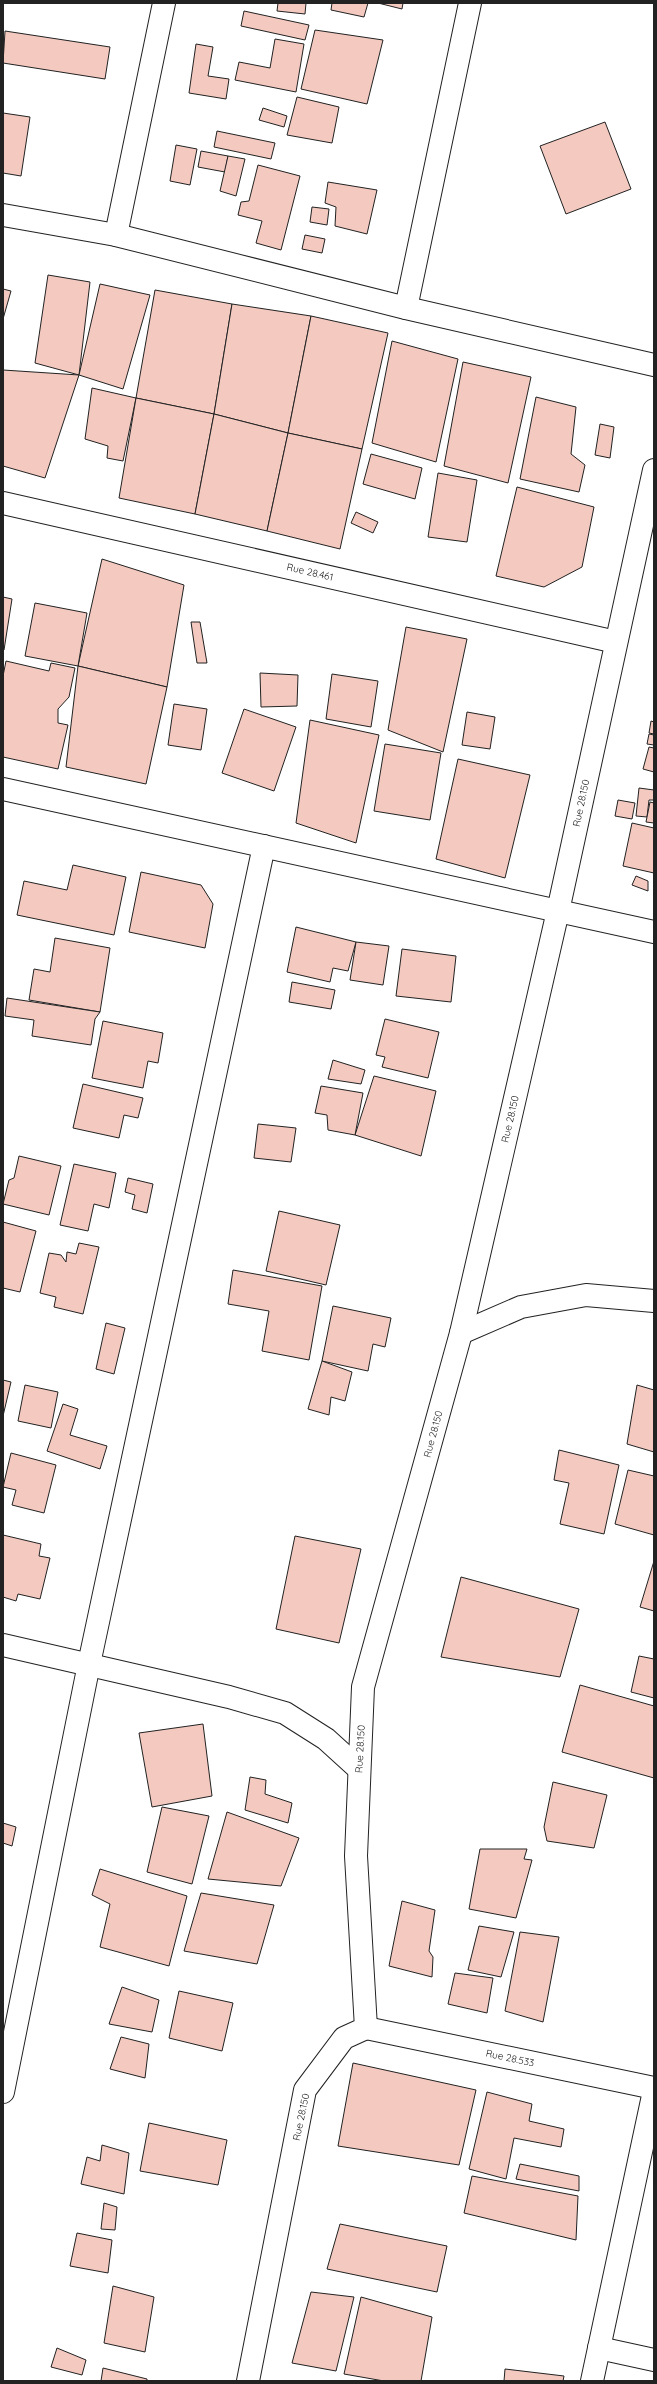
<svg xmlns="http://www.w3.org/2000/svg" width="657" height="2384" viewBox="0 0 657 2384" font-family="Quicksand,sans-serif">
  <rect width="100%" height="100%" fill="#fff"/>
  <g fill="#f3c9c0" stroke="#222">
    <path d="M278,3H306L305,14L277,11Z"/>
    <path d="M332,3H368L364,17L331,10Z"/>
    <path d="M378,3H403L402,9Z"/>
    <path d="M244,11L309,25L305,40L241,26Z"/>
    <path d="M315,30L383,40L367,104L301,89Z"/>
    <path d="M5,31L110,47L105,79L3,63Z"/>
    <path d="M275,39L304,44L296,92L235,80L239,62L270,68Z"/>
    <path d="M196,44L213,47L208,76L229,79L226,99L189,93Z"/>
    <path d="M297,97L339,107L332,143L287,135Z"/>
    <path d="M263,108L287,116L284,127L259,120Z"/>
    <path d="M3,113L30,117L21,176L3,173Z"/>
    <path d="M605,122L631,189L566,214L540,146Z"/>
    <path d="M217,131L275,143L271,159L214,147Z"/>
    <path d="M176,145L197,149L190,185L170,181Z"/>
    <path d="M201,151L228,156L225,172L198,167Z"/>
    <path d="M228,156L245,159L236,196L220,191Z"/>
    <path d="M258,165L300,176L281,250L256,243L262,221L238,215L241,202L249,201Z"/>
    <path d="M328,182L377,190L367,234L335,226L336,207L325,203Z"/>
    <path d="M312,207L329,209L327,225L310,222Z"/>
    <path d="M305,235L325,239L322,253L302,249Z"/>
    <path d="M48,275L90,282L79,375L35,363Z"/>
    <path d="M100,284L150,295L123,389L79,375Z"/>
    <path d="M3,289L11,291L3,319Z"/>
    <path d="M155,290L232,304L214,414L136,398Z"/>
    <path d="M232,304L311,316L288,433L214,414Z"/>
    <path d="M311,316L388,333L362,449L288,433Z"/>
    <path d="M392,341L458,359L436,462L372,443Z"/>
    <path d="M463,362L531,377L508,483L444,466Z"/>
    <path d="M3,370L79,375L45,478L3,466Z"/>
    <path d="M92,388L136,398L123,461L107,458L108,446L85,439Z"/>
    <path d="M536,397L576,407L571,454L585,465L579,492L520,479Z"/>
    <path d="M136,398L214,414L195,514L119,498Z"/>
    <path d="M214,414L288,433L267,531L195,514Z"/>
    <path d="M600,424L614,427L610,458L595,455Z"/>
    <path d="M288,433L362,449L340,549L267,531Z"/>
    <path d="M371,454L422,468L415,499L363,484Z"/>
    <path d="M438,473L477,480L467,542L428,537Z"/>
    <path d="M517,487L594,507L582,567L544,587L496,576Z"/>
    <path d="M356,512L378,522L373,533L351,523Z"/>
    <path d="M102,559L184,585L167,687L78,666Z"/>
    <path d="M3,597L12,599L4,650H3Z"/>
    <path d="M35,603L87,613L78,666L25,656Z"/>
    <path d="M191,622H200L207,663H197Z"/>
    <path d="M406,627L467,639L443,752L388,730Z"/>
    <path d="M6,661L49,671L51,663L75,668L69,697L58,709V723L68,725L58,769L3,757V676Z"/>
    <path d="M78,666L167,687L146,784L66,767Z"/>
    <path d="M260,673L298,675L297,706L261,707Z"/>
    <path d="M332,674L378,681L371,727L326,719Z"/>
    <path d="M174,704L207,709L201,750L168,745Z"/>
    <path d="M244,709L296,727L274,791L222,773Z"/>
    <path d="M467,712L495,717L490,749L462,745Z"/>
    <path d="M310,720L379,735L356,843L296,823Z"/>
    <path d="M651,721L654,722V734L649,733Z"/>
    <path d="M649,734L654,735V745L647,744Z"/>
    <path d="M385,744L441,753L430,820L374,811Z"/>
    <path d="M649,747L654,748V772L643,769Z"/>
    <path d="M458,759L530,775L505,878L436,859Z"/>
    <path d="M639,788L654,790V800H649L647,817L636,816Z"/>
    <path d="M618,800L635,803L632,819L615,816Z"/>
    <path d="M650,802L654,803V823L646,822Z"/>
    <path d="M632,823L654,828V873L623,866Z"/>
    <path d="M73,865L126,877L114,935L17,915L24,881L67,890Z"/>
    <path d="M141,872L201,885L213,904L205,948L129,932Z"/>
    <path d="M636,876L648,881V891L632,885Z"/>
    <path d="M296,927L356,942L348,971L333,968L330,982L287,972Z"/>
    <path d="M55,938L110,948L100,1012L29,1000L34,969L50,972Z"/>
    <path d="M356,942L389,946L383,985L350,980Z"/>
    <path d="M402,949L456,956L451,1002L396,996Z"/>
    <path d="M292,982L335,990L331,1009L289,1002Z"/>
    <path d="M7,998L100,1012L95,1019L91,1045L32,1036L34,1020L5,1016Z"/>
    <path d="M385,1019L439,1032L428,1078L382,1067L385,1057L376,1055Z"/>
    <path d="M103,1021L163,1033L158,1063L148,1061L143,1088L92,1078Z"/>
    <path d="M333,1060L365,1070L361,1084L328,1079Z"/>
    <path d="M374,1076L436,1091L421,1156L355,1135Z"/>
    <path d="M83,1084L143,1098L138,1118L124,1115L119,1138L73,1128Z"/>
    <path d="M321,1086L363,1093L355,1135L328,1130L327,1115L315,1113Z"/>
    <path d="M258,1124L296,1128L291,1162L254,1158Z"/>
    <path d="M19,1156L61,1166L49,1215L3,1204L9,1180L14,1178Z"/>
    <path d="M74,1164L116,1173L109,1208L94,1204L88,1231L60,1225Z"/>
    <path d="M128,1178L153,1184L147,1213L132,1209L135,1195L125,1192Z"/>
    <path d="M279,1211L340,1225L326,1285L266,1271Z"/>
    <path d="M3,1222L36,1231L20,1292L3,1288Z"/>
    <path d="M79,1243L99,1247L83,1314L54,1307L56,1297L40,1293L49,1253L61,1255L66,1262L67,1252L76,1254Z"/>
    <path d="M233,1270L322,1286L309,1360L262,1351L269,1311L228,1304Z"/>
    <path d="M333,1306L391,1318L385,1347L373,1344L368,1371L322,1361Z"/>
    <path d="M106,1323L125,1328L114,1374L96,1369Z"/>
    <path d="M322,1361L352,1372L345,1401L331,1397L329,1415L308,1409Z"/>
    <path d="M3,1380L11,1382L3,1416Z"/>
    <path d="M25,1385L58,1392L51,1428L18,1421Z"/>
    <path d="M637,1385L654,1390V1452L627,1444Z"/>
    <path d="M63,1404L78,1409L70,1435L107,1446L100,1469L47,1451Z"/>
    <path d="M559,1450L619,1465L604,1534L560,1524L569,1483L554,1480Z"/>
    <path d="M11,1453L56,1465L44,1513L12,1505L16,1490L3,1487Z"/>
    <path d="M628,1470L654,1476V1535L615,1524Z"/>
    <path d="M3,1535L41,1544L39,1556L50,1558L40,1599L18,1594L16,1601L3,1597Z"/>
    <path d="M295,1536L361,1549L339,1643L276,1629Z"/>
    <path d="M654,1561V1611L640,1607Z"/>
    <path d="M461,1577L579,1609L560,1677L441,1657Z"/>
    <path d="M639,1656L654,1659V1698L631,1692Z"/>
    <path d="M580,1685L654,1706V1778L562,1752Z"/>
    <path d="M203,1724L212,1796L152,1807L139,1733Z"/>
    <path d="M250,1777L266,1780L265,1794L292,1803L288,1823L245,1810Z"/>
    <path d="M553,1782L607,1795L594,1848L547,1841L544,1827Z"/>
    <path d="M162,1807L209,1816L192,1884L147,1872Z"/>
    <path d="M227,1812L299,1838L281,1886L208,1879Z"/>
    <path d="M3,1823L16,1827L12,1846L3,1843Z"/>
    <path d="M480,1849H527L524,1859L532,1860L516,1918L469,1909Z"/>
    <path d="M100,1869L187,1896L169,1966L100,1947L110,1904L92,1895Z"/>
    <path d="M201,1893L274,1905L257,1964L184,1951Z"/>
    <path d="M402,1901L435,1910L429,1951L433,1957L432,1977L389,1966Z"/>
    <path d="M479,1926L514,1932L501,1977L468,1970Z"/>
    <path d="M520,1932L559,1937L543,2022L505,2011Z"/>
    <path d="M455,1973L493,1978L487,2013L448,2004Z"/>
    <path d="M122,1987L159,2000L152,2032L109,2024Z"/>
    <path d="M179,1991L233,2003L222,2051L169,2038Z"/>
    <path d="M121,2037L149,2044L145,2078L110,2069Z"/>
    <path d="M353,2063L476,2090L459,2165L338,2146Z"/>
    <path d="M487,2092L532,2104L529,2121L564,2129L561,2147L514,2138L506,2179L469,2169Z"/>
    <path d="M149,2123L227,2140L218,2185L140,2171Z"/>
    <path d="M102,2145L129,2153L124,2194L81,2184L87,2157L100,2161Z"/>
    <path d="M520,2164L579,2176V2191L516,2179Z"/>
    <path d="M472,2176L578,2196L576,2240L464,2213Z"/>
    <path d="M104,2203L117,2207L115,2230L101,2229Z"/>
    <path d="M340,2224L447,2246L437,2292L327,2269Z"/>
    <path d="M77,2233L112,2240L108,2273L70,2266Z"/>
    <path d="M113,2286L154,2297L145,2352L104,2343Z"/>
    <path d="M311,2292L354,2297L336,2371L292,2363Z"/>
    <path d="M361,2297L432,2317L421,2381H384L344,2374Z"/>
    <path d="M57,2348L86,2360L82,2375L51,2367Z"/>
    <path d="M103,2368L147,2379V2381H101Z"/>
    <path d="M505,2369L564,2376L563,2381H504Z"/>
  </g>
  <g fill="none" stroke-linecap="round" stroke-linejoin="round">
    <defs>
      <g id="street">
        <path d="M3,215L116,235L406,308L654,365"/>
        <path d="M116,235L164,3"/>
        <path d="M406,308L470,3"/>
        <path d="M3,503L616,642"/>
        <path d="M3,789L654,932"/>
        <path d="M461,1333L521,1307L586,1295L654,1301"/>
        <path d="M3,1645L229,1697L285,1713L326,1739L359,1769"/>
        <path d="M366,2028L654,2088"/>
        <path d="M3,2092L89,1664L264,846"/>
        <path d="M599,2348L654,2360"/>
        <path d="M248,2381L305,2090L344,2038L366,2028L356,1856L363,1687L461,1333L558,911L654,470"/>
        <path d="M592,2381L654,2091"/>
      </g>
    </defs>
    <use href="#street" stroke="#222" stroke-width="24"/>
    <use href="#street" stroke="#fff" stroke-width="22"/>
  </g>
  <g text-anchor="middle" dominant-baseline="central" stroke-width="3" stroke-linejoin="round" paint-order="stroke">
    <g font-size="10" fill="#222" stroke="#fff">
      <text transform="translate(310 572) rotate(13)">Rue 28.461</text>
      <text transform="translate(581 803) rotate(-78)">Rue 28.150</text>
      <text transform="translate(510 1119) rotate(-77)">Rue 28.150</text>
      <text transform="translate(433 1434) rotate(-75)">Rue 28.150</text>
      <text transform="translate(360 1749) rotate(-87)">Rue 28.150</text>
      <text transform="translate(510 2058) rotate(12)">Rue 28.533</text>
      <text transform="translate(301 2117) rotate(-78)">Rue 28.150</text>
    </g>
  </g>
  <rect width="657" height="2384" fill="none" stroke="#222222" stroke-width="8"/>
</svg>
